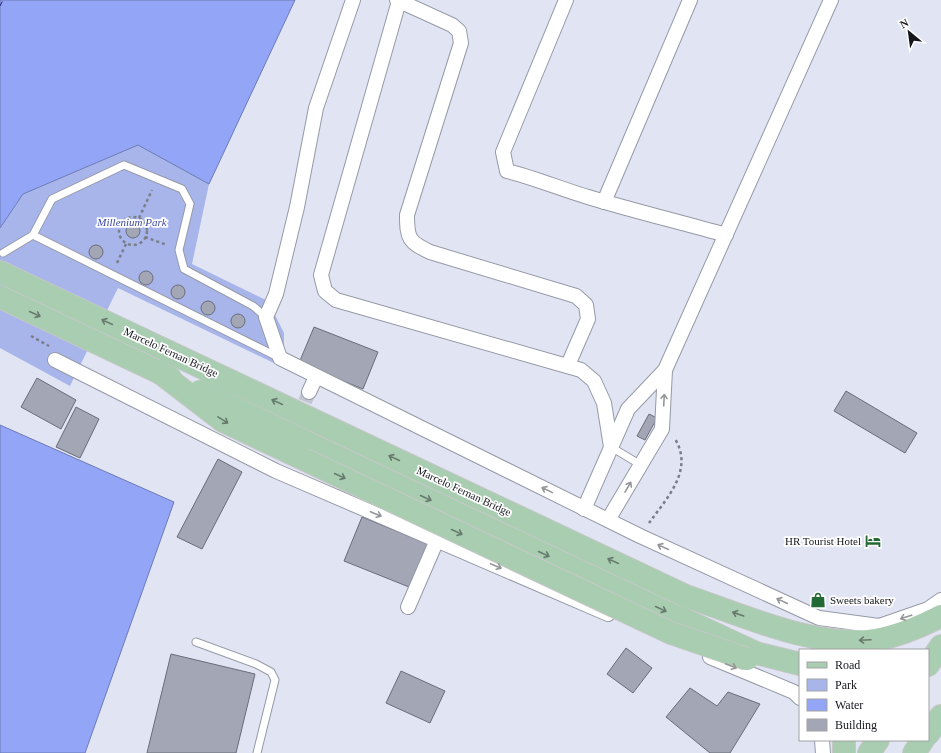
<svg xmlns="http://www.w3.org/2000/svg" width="941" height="753" viewBox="0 0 941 753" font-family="Georgia,serif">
  <rect width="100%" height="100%" fill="#e1e5f3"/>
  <path fill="#a7b5eb" d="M138,145L209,184L192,264L268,301L284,333V354L280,366L118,288L70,386L0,348V228L23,194Z"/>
  <g fill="#93a5f6" stroke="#6d7ab4">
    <path d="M0,0H295L209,184L138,145L23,194L0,228Z"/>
    <path d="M0,425L174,502L85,753H0Z"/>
  </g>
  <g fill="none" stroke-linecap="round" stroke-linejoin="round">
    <path stroke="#1e1d79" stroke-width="1" stroke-dasharray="5 4" stroke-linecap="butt" d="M0,6L3,0"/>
  </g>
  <g fill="#a3a7b5" stroke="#696c79">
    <circle cx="133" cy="231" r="7"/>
    <circle cx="96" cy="252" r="7"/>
    <circle cx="146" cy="278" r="7"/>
    <circle cx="178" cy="292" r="7"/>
    <circle cx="208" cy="308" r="7"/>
    <circle cx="238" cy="321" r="7"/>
    <path d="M314,327L378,352L363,389L299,363Z"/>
    <path d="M37,378L76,400L61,429L21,407Z"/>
    <path d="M846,391L917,433L905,453L834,411Z"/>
    <path d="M76,407L99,419L80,458L56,447Z"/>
    <path d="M649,414L657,418L645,440L637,436Z"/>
    <path d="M218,459L242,472L202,549L177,537Z"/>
    <path d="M362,517L428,544L409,587L344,561Z"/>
    <path d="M626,648L652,668L633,693L607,674Z"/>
    <path d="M171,654L255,674L236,753H147Z"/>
    <path d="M401,671L445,691L430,723L386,703Z"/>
    <path d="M690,688L717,706L728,692L760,704L730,753H710L666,717Z"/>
  </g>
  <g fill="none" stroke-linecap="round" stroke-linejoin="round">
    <path stroke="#c2c6d3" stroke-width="14" stroke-dasharray="14 7" stroke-linecap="butt" d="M297,421L309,392"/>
    <defs>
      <g id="service">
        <path d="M33,235L280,358"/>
        <path d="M3,253L33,235L52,199L124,165L182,189L190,204L179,250L184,269L253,306L266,317"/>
        <path d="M611,447L641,465"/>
        <path d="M196,642L256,664L271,672L275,680L257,753"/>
      </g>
      <g id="minor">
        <path d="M353,0L316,108L297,207L276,294L266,317L280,358L640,536L819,618L879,626L928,609L941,600"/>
        <path d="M397,0L452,25L459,31L461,43L407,215C407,239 409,242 430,252L576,296L586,305L588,319L568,365"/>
        <path d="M566,0L503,152L507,171C535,178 561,189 588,197C634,211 680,222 726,235"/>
        <path d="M399,1L321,275L325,291L336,300L581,370L594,381L604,403L611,447"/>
        <path d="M604,202L690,0"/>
        <path d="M55,360L276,471L608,614"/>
        <path d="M309,392L316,377"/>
        <path d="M584,509L628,409L665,370L831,0"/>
        <path d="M608,520L662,429L665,370"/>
        <path d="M408,607L437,540"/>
        <path d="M710,657L794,692L800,698"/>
        <path d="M822,740L823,753"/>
      </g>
      <g id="primary">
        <path d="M0,272L167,351"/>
        <path d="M302,440L756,653L800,664"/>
        <path d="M686,596C742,615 816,649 875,640C898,636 920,627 941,616"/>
        <path d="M928,665L941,646"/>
        <path d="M928,734L941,716"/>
        <path d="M844,740V753"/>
        <path d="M869,753L878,740"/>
        <path d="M914,753L923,740"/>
      </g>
    </defs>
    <use href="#service" stroke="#969aa7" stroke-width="9"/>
    <use href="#minor" stroke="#969aa7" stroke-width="16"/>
    <use href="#primary" stroke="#c7c7c8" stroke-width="24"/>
    <g stroke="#7b7e88" stroke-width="2.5" stroke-dasharray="3 3" stroke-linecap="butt">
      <circle cx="133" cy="231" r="14"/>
      <path d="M139,218L152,190"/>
      <path d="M145,237L167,245"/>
      <path d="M117,263L126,244"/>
      <path d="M31,336L49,346"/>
      <path d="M649,523C667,498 694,470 675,439"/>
    </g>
    <use href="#service" stroke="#fff" stroke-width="7"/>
    <use href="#minor" stroke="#fff" stroke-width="14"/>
    <use href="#primary" stroke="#a9cdb0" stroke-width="22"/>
    <defs>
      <g id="primary-bridge">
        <path d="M0,297L171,378"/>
        <path d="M167,351L686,596"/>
        <path d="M158,371L223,421L671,633L747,659"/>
        <path d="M200,391L302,440"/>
      </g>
    </defs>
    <use href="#primary-bridge" stroke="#c7c7c8" stroke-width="24" stroke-linecap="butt"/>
    <use href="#primary-bridge" stroke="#a9cdb0" stroke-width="22"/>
  </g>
  <defs><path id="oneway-shaft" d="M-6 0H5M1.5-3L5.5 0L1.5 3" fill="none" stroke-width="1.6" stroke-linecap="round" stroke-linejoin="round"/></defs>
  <g stroke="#667b6d">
    <use href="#oneway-shaft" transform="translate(35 314) rotate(25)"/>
    <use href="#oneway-shaft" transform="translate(107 322) rotate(-155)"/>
    <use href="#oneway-shaft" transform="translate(277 402) rotate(-155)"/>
    <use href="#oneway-shaft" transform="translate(223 420) rotate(32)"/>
    <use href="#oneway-shaft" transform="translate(394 458) rotate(-155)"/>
    <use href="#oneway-shaft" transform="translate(340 476) rotate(25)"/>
    <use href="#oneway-shaft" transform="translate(426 498) rotate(25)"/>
    <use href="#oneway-shaft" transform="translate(457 532) rotate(25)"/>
    <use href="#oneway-shaft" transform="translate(544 554) rotate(25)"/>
    <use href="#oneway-shaft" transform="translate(613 561) rotate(-155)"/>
    <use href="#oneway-shaft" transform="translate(661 609) rotate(25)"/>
    <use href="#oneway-shaft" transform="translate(738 614) rotate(-161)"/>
    <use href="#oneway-shaft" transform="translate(865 640) rotate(177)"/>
  </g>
  <g stroke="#959698">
    <use href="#oneway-shaft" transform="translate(664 400) rotate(-87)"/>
    <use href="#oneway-shaft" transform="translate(628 487) rotate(-60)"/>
    <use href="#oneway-shaft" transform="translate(547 490) rotate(-154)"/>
    <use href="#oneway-shaft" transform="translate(376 514) rotate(23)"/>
    <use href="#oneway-shaft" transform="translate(663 547) rotate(-155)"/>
    <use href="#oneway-shaft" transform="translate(496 566) rotate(23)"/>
    <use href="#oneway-shaft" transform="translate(782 601) rotate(-155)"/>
    <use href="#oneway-shaft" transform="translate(906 617) rotate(162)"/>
    <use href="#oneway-shaft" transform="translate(731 666) rotate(22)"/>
  </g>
  <defs>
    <symbol id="hotel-bare" viewBox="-9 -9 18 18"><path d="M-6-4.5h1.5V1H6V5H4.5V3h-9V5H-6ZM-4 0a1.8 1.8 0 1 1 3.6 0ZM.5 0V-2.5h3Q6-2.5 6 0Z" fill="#236936" stroke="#fff" stroke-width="2.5" paint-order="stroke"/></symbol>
    <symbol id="shop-bare" viewBox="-9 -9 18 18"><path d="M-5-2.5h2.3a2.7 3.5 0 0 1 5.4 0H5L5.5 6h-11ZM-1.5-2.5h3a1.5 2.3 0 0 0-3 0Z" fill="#236936" stroke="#fff" stroke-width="2.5" paint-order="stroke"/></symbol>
  </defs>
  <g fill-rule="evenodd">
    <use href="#hotel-bare" x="862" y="530" width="22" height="22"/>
    <use href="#shop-bare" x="807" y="589" width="22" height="22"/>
  </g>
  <g text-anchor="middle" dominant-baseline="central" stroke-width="3.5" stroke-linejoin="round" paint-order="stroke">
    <g font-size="11" font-style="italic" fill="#3d49a6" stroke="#fff">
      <text x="132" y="222">Millenium Park</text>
    </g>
    <g font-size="11" fill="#14161b" stroke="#fff">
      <text transform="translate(171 352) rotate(25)">Marcelo Fernan Bridge</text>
      <text transform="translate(464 491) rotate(25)">Marcelo Fernan Bridge</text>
    </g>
    <g font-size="11" fill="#14161b" stroke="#fff" text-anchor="end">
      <text x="861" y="541">HR Tourist Hotel</text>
      <text x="830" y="600" text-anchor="start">Sweets bakery</text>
    </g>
  </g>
  <rect x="799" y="649" width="130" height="92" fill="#ffffff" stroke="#a1a2a4"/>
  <rect x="807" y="662" width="20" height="6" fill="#a9cdb0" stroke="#a1a2a4"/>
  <text x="835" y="669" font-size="12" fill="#14161b">Road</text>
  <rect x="807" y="679" width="20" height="12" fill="#a7b5eb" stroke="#a1a2a4"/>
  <text x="835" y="689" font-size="12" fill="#14161b">Park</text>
  <rect x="807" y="699" width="20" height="12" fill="#93a5f6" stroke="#a1a2a4"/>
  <text x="835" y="709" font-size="12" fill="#14161b">Water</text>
  <rect x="807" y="719" width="20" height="12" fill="#a3a7b5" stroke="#a1a2a4"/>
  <text x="835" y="729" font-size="12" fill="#14161b">Building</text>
  <g transform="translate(909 32) rotate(331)" stroke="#ffffff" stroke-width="3" paint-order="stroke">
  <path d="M0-3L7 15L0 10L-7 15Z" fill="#14161b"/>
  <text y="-6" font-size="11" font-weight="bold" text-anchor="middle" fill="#14161b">N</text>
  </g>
</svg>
